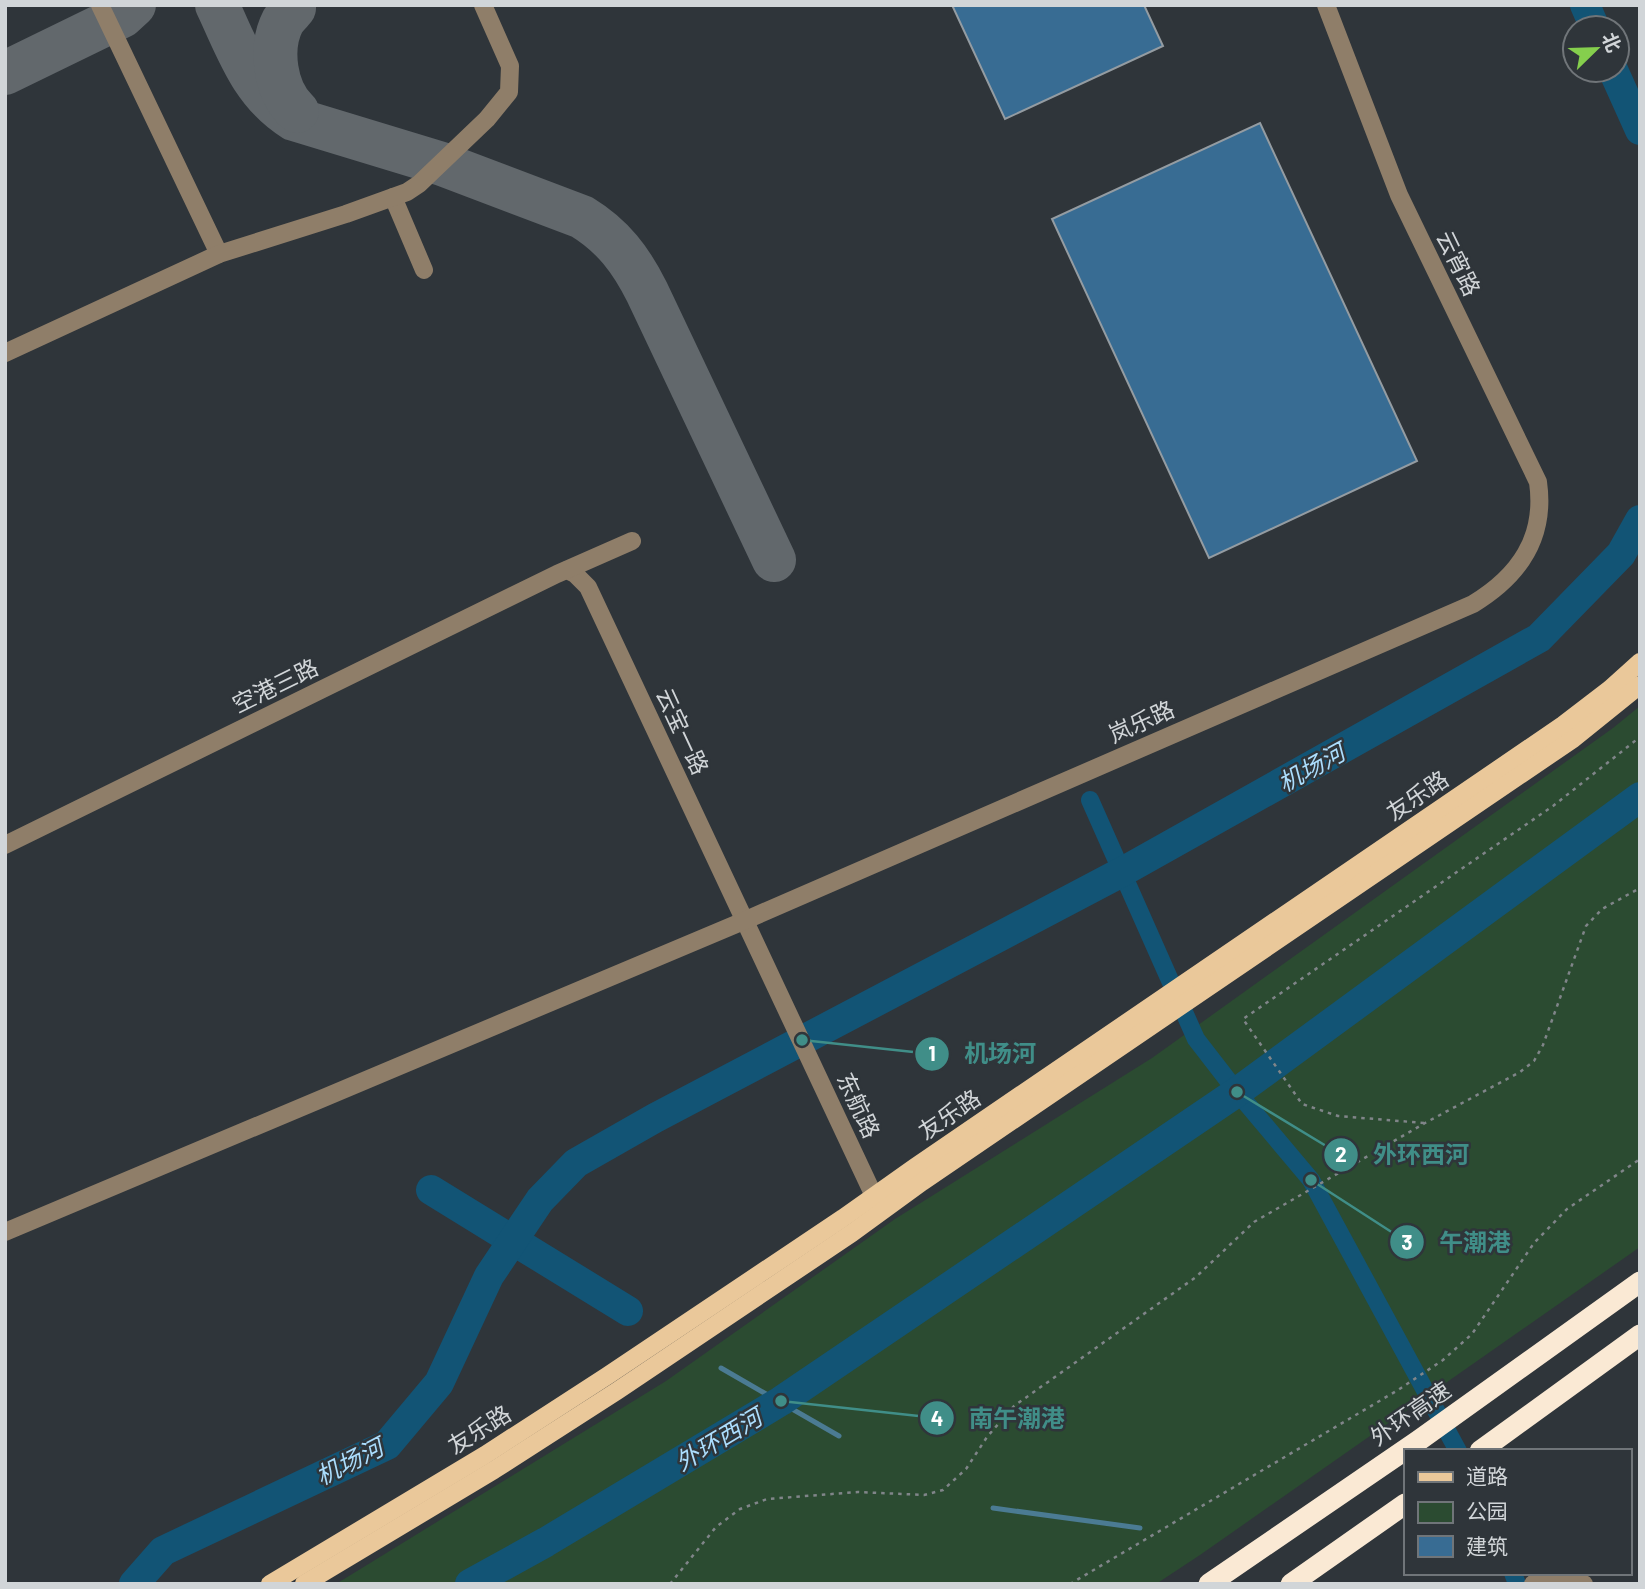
<svg xmlns="http://www.w3.org/2000/svg" width="1645" height="1589" viewBox="0 0 1645 1589" font-family="Barlow,'Noto Sans SC',sans-serif">
  <rect width="100%" height="100%" fill="#2f353a"/>
  <path fill="#2b4b31" d="M1640,706V1247L1200,1555L1156,1584H336L666,1381L895,1219L1152,1058L1613,728Z"/>
  <g fill="none" stroke-linecap="round" stroke-linejoin="round">
    <g stroke="#4b7b93" stroke-width="5">
      <path d="M721,1368L839,1436"/>
      <path d="M993,1508L1140,1528"/>
    </g>
    <g stroke="#125475" stroke-width="18">
      <path d="M1090,800L1196,1039L1237,1092L1311,1180L1458,1451"/>
      <path d="M1513,1573L1517,1584"/>
    </g>
    <g stroke="#125475" stroke-width="30">
      <path d="M1585,5L1595,28"/>
      <path d="M1613,70L1640,130"/>
      <path d="M431,1190L628,1311"/>
      <path d="M134,1584L163,1551L387,1445L439,1383L489,1276L540,1200L576,1163L655,1118L1122,872L1539,638L1621,554L1640,520"/>
      <path d="M470,1584L546,1542L781,1401L1237,1092L1640,797"/>
    </g>
    <g stroke="#62686c" stroke-width="44">
      <path d="M217,5C238,49 251,92 294,119L442,164L582,217C613,236 631,260 647,292L774,560"/>
      <path d="M294,8C291,12 286,17 283,21C269,48 275,91 297,111"/>
      <path d="M5,73L122,16L134,5"/>
    </g>
  </g>
  <g fill="#386c93" stroke="#949ca2" stroke-width="2">
    <path d="M952,5H1144L1163,46L1005,119Z"/>
    <path d="M1260,123L1417,461L1209,558L1052,219Z"/>
  </g>
  <g fill="none" stroke-linecap="round" stroke-linejoin="round">
    <g stroke="#808589" stroke-width="2.5" stroke-dasharray="3.5 5" stroke-linecap="butt">
      <path d="M1424,1123L1338,1116L1302,1104L1243,1019L1553,806L1640,737"/>
      <path d="M670,1584L716,1527L740,1509L767,1499L858,1492L924,1495L943,1490L966,1469L987,1437L1014,1406L1196,1277L1254,1222L1425,1123L1520,1072L1534,1061L1543,1045L1586,926L1602,909L1640,888"/>
      <path d="M1070,1584L1398,1390L1443,1360L1472,1334L1534,1243L1567,1209L1640,1159"/>
    </g>
    <g stroke="#8f7e69" stroke-width="18">
      <path d="M100,5L219,254"/>
      <path d="M393,197L424,270"/>
      <path d="M5,353L219,254L346,214L407,192L419,184L487,119L509,92L510,66L483,5"/>
      <path d="M567,570L575,574L588,587L874,1196"/>
      <path d="M5,845L557,574L632,541"/>
      <path d="M5,1232L746,920L1473,604C1519,576 1546,538 1538,482L1399,195L1326,5"/>
      <path d="M1533,1584L1553,1573L1584,1584"/>
    </g>
    <g stroke="#eac89a" stroke-width="18">
      <path d="M270,1584L485,1455L607,1376L843,1218L915,1167L1563,725L1610,689L1640,662"/>
      <path d="M304,1584L494,1470L617,1391L852,1233L922,1182L1573,739L1640,685"/>
    </g>
    <g stroke="#fae9d4" stroke-width="21">
      <path d="M1480,1451L1640,1335"/>
      <path d="M1209,1584L1418,1441L1640,1282"/>
      <path d="M1291,1584L1405,1504"/>
    </g>
  </g>
  <g text-anchor="middle" dominant-baseline="central" stroke-width="5" stroke-linejoin="round" paint-order="stroke">
    <g font-size="23" fill="#d1d5d8" stroke="#2f353a">
      <text transform="translate(1459 263) rotate(64)">云宵路</text>
      <text transform="translate(275 685) rotate(-26)">空港三路</text>
      <text transform="translate(1141 721) rotate(-24)">岚乐路</text>
      <text transform="translate(683 731) rotate(65)">云宝一路</text>
      <text transform="translate(1417 795) rotate(-34)">友乐路</text>
      <text transform="translate(859 1105) rotate(65)">东航路</text>
      <text transform="translate(949 1114) rotate(-34)">友乐路</text>
      <text transform="translate(1410 1413) rotate(-35)">外环高速</text>
      <text transform="translate(479 1429) rotate(-32)">友乐路</text>
    </g>
    <g font-size="24" font-style="italic" fill="#abddfd" stroke="#2f353a">
      <text transform="translate(1311 767) rotate(-29)">机场河</text>
      <text transform="translate(718 1439) rotate(-31)">外环西河</text>
      <text transform="translate(349 1461) rotate(-27)">机场河</text>
    </g>
  </g>
  <path fill="none" stroke="#408e88" stroke-width="2.5" d="M802 1040L932 1054M1237 1092L1341 1155M1311 1180L1407 1242M781 1401L937 1418"/>
  <g fill="#408e88" stroke="#2f353a" stroke-width="2.5">
    <circle cx="802" cy="1040" r="7"/>
    <circle cx="1237" cy="1092" r="7"/>
    <circle cx="1311" cy="1180" r="7"/>
    <circle cx="781" cy="1401" r="7"/>
    <circle cx="932" cy="1054" r="18"/>
    <circle cx="1341" cy="1155" r="18"/>
    <circle cx="1407" cy="1242" r="18"/>
    <circle cx="937" cy="1418" r="18"/>
  </g>
  <g font-size="21" text-anchor="middle" font-weight="bold" fill="#fff">
    <text x="932" y="1061">1</text>
    <text x="1341" y="1162">2</text>
    <text x="1407" y="1250">3</text>
    <text x="937" y="1426">4</text>
  </g>
  <g font-size="24" text-anchor="middle" font-weight="bold" fill="#408e88" stroke="#2f353a" stroke-width="5" stroke-linejoin="round" paint-order="stroke">
    <text x="1000" y="1062">机场河</text>
    <text x="1421" y="1163">外环西河</text>
    <text x="1475" y="1251">午潮港</text>
    <text x="1017" y="1427">南午潮港</text>
  </g>
  <rect width="1645" height="1589" fill="none" stroke="#d1d5d8" stroke-width="14"/>
  <rect x="1404" y="1449" width="228" height="126" fill="#2f353a" stroke="#707579" stroke-width="2"/>
  <rect x="1418" y="1472" width="35" height="10" fill="#eac89a" stroke="#707579" stroke-width="2"/>
  <text x="1466" y="1484" font-size="21" fill="#d1d5d8">道路</text>
  <rect x="1418" y="1502" width="35" height="21" fill="#2b4b31" stroke="#707579" stroke-width="2"/>
  <text x="1466" y="1519" font-size="21" fill="#d1d5d8">公园</text>
  <rect x="1418" y="1536" width="35" height="21" fill="#386c93" stroke="#707579" stroke-width="2"/>
  <text x="1466" y="1554" font-size="21" fill="#d1d5d8">建筑</text>
  <g transform="translate(1596 49) rotate(67)"><circle r="33" fill="#2f353a" stroke="#707579" stroke-width="2"/>
  <path d="M0-5L12 26L0 18L-12 26Z" fill="#85cf4d"/>
  <text y="-10" font-size="19" font-weight="bold" text-anchor="middle" fill="#d1d5d8">北</text>
  </g>
</svg>
